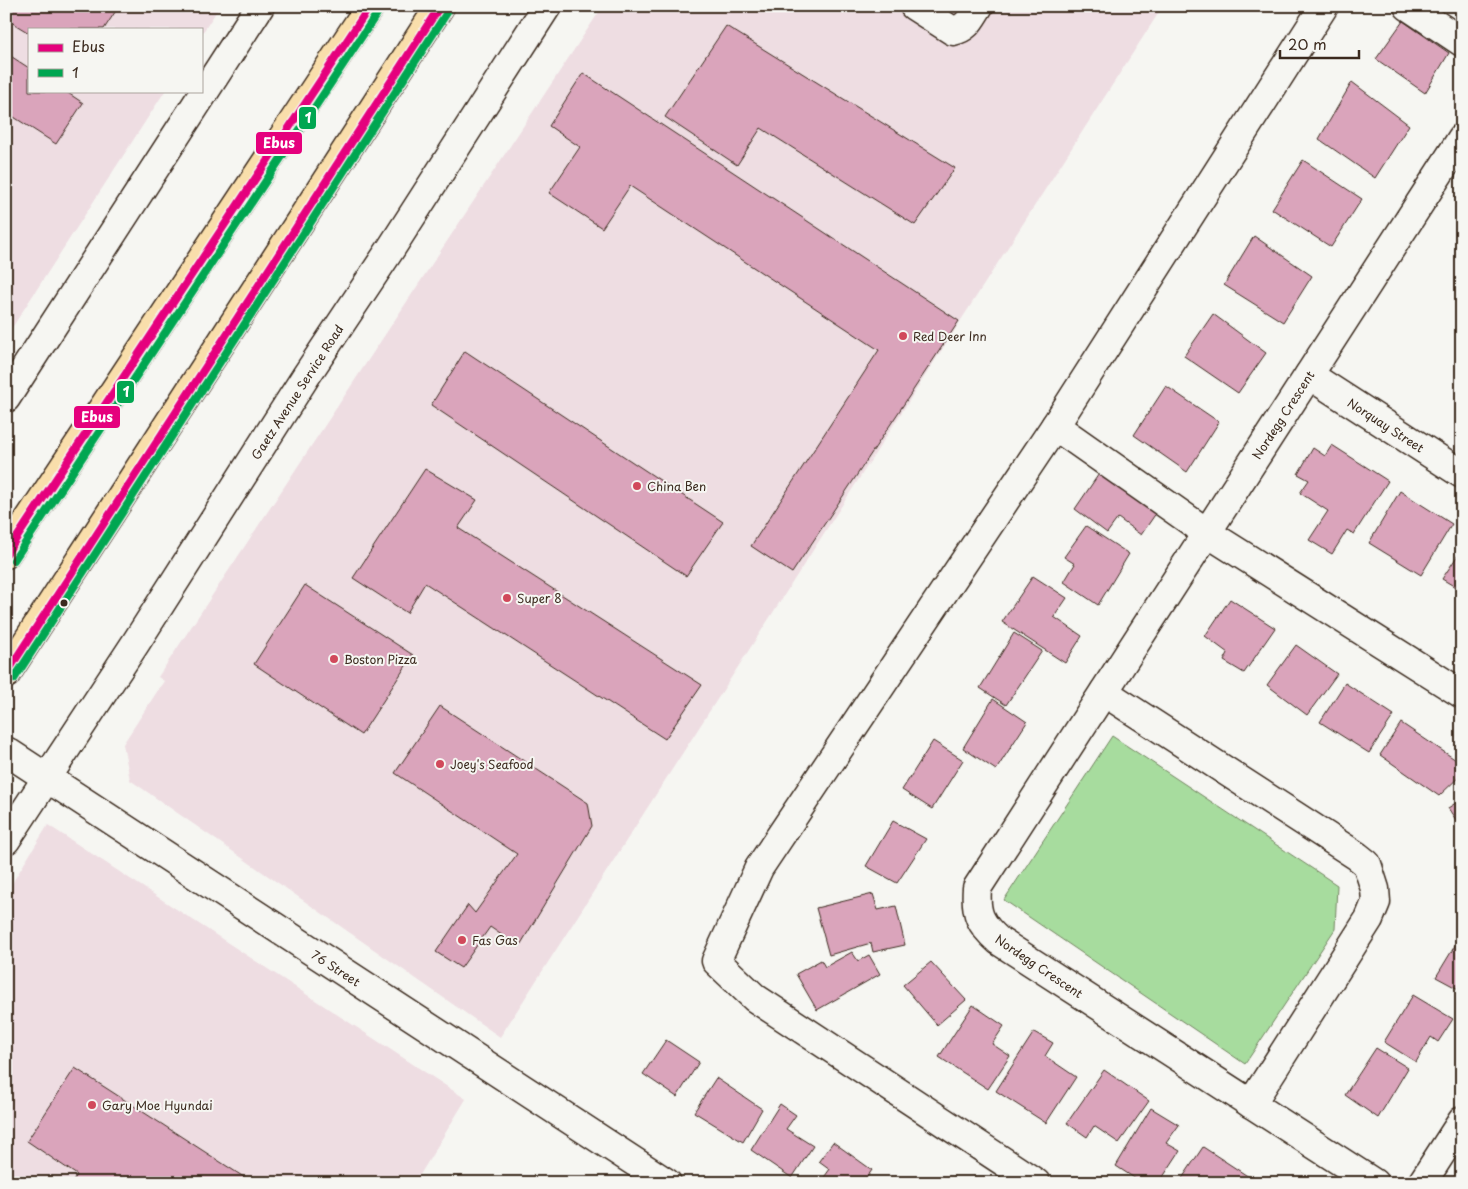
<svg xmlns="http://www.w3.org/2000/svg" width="1468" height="1189" viewBox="0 0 1468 1189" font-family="'Playpen Sans',sans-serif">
  <rect width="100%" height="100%" fill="#f6f6f2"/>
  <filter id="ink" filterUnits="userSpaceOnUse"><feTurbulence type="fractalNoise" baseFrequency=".02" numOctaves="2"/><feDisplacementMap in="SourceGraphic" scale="10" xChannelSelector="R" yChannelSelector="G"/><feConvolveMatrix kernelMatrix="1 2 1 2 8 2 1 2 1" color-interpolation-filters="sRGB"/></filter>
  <g filter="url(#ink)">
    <g fill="#eedde2">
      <path d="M6,6H220L201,35V29H29V91H165L6,337Z"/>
      <path d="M603,6H1163L500,1037L130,780L123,744L164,681L158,677Z"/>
      <path d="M48,825L466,1099L415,1183H6V893Z"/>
    </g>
    <path fill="#a7dc9e" stroke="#71835e" d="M1112,736L1337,885L1335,929L1245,1064L1004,900Z"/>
    <g fill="#daa4bb" stroke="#3b2a1e">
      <path d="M9,6H119L104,29H29V33L6,19V10Z"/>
      <path d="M1403,21L1449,53L1425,93L1376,59Z"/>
      <path d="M726,26L955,168L915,225L761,128L737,165L665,117Z"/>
      <path d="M6,53L29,68V91H65L83,103L56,144L6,112Z"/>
      <path d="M583,73L959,321L792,573L751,546L879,350L630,186L602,228L549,193L580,147L549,126Z"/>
      <path d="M1352,82L1409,125L1375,178L1319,139Z"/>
      <path d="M1303,160L1362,199L1331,247L1272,209Z"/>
      <path d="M1254,236L1312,276L1283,322L1224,285Z"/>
      <path d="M1213,314L1266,353L1238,393L1184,356Z"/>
      <path d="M465,351L723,522L686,576L431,405Z"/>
      <path d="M1166,386L1219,422L1187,472L1134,435Z"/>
      <path d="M1332,445L1388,481L1354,534L1347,530L1332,554L1309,540L1328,511L1300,493L1309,480L1298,474L1313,448L1325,456Z"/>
      <path d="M1105,465L1161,506L1141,535L1118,518L1107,533L1075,509Z"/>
      <path d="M425,469L477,500L458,528L702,685L665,739L425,583L407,613L353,578Z"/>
      <path d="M1400,491L1452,524L1421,575L1369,543Z"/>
      <path d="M1086,526L1129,554L1098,605L1064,582L1075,564L1064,557Z"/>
      <path d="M1462,549V591L1442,579Z"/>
      <path d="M1033,576L1067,598L1054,617L1082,636L1065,663L1002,622Z"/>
      <path d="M305,585L413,655L361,735L254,664Z"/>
      <path d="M1230,599L1275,628L1244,673L1224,661L1228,653L1205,636Z"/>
      <path d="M1014,633L1042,651L1006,705L980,688Z"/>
      <path d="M1296,645L1337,674L1307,715L1267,685Z"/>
      <path d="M1345,683L1394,715L1369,753L1320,722Z"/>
      <path d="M993,699L1027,722L996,770L963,748Z"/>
      <path d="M440,706L588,803L592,826L519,947L490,927L461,968L436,952L468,905L475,913L517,854L395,773Z"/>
      <path d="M1401,723L1462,764V774L1439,796L1380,755Z"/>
      <path d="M933,741L963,760L932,809L902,790Z"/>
      <path d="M1462,799V829L1448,808Z"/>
      <path d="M893,821L926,839L897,883L866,866Z"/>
      <path d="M873,894L878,910L896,906L905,945L873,952L871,943L829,955L816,908Z"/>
      <path d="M1462,934V991L1436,977Z"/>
      <path d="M852,952L858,961L869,955L880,974L817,1010L796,974L821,960L825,967Z"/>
      <path d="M931,962L966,1000L937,1025L903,985Z"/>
      <path d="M1413,995L1453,1019L1438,1042L1431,1037L1416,1062L1384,1042Z"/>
      <path d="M973,1005L1004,1026L992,1044L1010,1056L988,1089L939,1057Z"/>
      <path d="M1034,1032L1053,1043L1045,1056L1076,1077L1046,1123L996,1091Z"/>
      <path d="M666,1040L699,1062L677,1097L643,1074Z"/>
      <path d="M1376,1048L1408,1068L1378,1118L1345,1095Z"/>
      <path d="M75,1068L253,1183H72L77,1175L27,1141Z"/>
      <path d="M1104,1070L1149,1101L1119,1143L1094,1126L1087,1137L1067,1123Z"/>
      <path d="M716,1078L762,1109L743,1142L694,1112Z"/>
      <path d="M780,1104L796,1115L786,1129L813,1146L792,1178L751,1150Z"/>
      <path d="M1151,1108L1179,1125L1166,1143L1180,1151L1159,1183H1142L1116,1166Z"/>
      <path d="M833,1142L872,1170L863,1183H820L830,1169L819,1161Z"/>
      <path d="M1203,1147L1252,1179L1249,1183H1179Z"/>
    </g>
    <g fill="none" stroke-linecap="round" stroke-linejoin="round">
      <defs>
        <g id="minor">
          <path d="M914,6L953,31C968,28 971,18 979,6"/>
          <path d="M1408,6L1462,42"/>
          <path d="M1309,375L1462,474"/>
          <path d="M6,398L260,6"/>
          <path d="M1055,426L1206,532L1462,694"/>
          <path d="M1104,692L1357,856L1367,864L1375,889L1376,902L1369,919L1251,1104"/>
          <path d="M6,751L667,1183"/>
          <path d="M6,840L135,644L306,376L390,250L547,6"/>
          <path d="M1036,1183L755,998L716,961L759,868L1055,426L1324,6"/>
          <path d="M1374,1183L999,941C980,924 975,914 977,888L1462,138"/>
          <path d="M1422,1183L1462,1121"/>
        </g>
        <g id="major">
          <path d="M6,554L370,6"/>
          <path d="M6,674L440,6"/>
        </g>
      </defs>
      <use href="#minor" stroke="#3b2a1e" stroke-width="31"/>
      <use href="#major" stroke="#3b2a1e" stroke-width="31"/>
      <use href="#minor" stroke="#f6f6f2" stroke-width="28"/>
      <use href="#major" stroke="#f9deab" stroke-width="28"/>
      <defs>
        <g id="bus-1">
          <path d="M6,554L370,6"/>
          <path d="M6,674L440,6"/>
        </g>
        <g id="bus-2">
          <path d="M14,560L378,12"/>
          <path d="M14,679L448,11"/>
        </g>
      </defs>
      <use href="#bus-1" stroke="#f6f6f2" stroke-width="11"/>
      <use href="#bus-2" stroke="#f6f6f2" stroke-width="11"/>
      <use href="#bus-1" stroke="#e5007d" stroke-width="8"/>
      <use href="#bus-2" stroke="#00a651" stroke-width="8"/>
    </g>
  </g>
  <g fill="#d1495b" stroke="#f6f6f2" stroke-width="2">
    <circle cx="903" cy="336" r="5"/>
    <circle cx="637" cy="486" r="5"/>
    <circle cx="507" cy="598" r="5"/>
    <circle cx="334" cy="659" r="5"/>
    <circle cx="440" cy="764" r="5"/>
    <circle cx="462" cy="940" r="5"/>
    <circle cx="92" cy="1105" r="5"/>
  </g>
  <circle fill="#3b2a1e" stroke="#f6f6f2" stroke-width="2" cx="64" cy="603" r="4.5"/>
  <g text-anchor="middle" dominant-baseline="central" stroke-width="4" stroke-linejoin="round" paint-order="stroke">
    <g font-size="12" fill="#3b2a1e" stroke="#f6f6f2" text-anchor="start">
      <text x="913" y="336">Red Deer Inn</text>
      <text x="647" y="486">China Ben</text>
      <text x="517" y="598">Super 8</text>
      <text x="344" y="659">Boston Pizza</text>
      <text x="450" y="764">Joey's Seafood</text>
      <text x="472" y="940">Fas Gas</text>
      <text x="102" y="1105">Gary Moe Hyundai</text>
    </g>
    <g font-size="12" fill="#3b2a1e" stroke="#f6f6f2">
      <text transform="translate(297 392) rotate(-57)">Gaetz Avenue Service Road</text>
      <text transform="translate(1283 415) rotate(-57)">Nordegg Crescent</text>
      <text transform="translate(1386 425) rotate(33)">Norquay Street</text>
      <text transform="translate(1039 966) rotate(34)">Nordegg Crescent</text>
      <text transform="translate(336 968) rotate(33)">76 Street</text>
    </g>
  </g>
  <g stroke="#f6f6f2" stroke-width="2">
    <rect x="298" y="106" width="19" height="24" rx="5" fill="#00a651"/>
    <rect x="255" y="131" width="48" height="24" rx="5" fill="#e5007d"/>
    <rect x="116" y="380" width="19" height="24" rx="5" fill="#00a651"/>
    <rect x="73" y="405" width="48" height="24" rx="5" fill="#e5007d"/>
  </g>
  <g font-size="14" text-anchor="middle" font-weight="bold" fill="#fff">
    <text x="308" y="123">1</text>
    <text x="279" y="148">Ebus</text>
    <text x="126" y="397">1</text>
    <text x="97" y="422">Ebus</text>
  </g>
  <rect width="1468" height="1189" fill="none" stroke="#f6f6f2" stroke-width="25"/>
  <rect x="12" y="12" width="1443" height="1164" fill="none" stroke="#3b2a1e" stroke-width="2" filter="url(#ink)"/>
  <rect x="28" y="28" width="175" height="65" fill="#f6f6f2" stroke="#aba49d"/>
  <rect x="38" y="44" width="25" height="8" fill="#e5007d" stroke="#aba49d"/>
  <text x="72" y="52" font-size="15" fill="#3b2a1e">Ebus</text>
  <rect x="38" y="69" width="25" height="8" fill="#00a651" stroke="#aba49d"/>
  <text x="72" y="78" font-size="15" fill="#3b2a1e">1</text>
  <path d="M1280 50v8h79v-8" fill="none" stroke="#3b2a1e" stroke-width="2.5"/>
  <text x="1288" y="50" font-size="15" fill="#3b2a1e" stroke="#f6f6f2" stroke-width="4" paint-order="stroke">20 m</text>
</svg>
